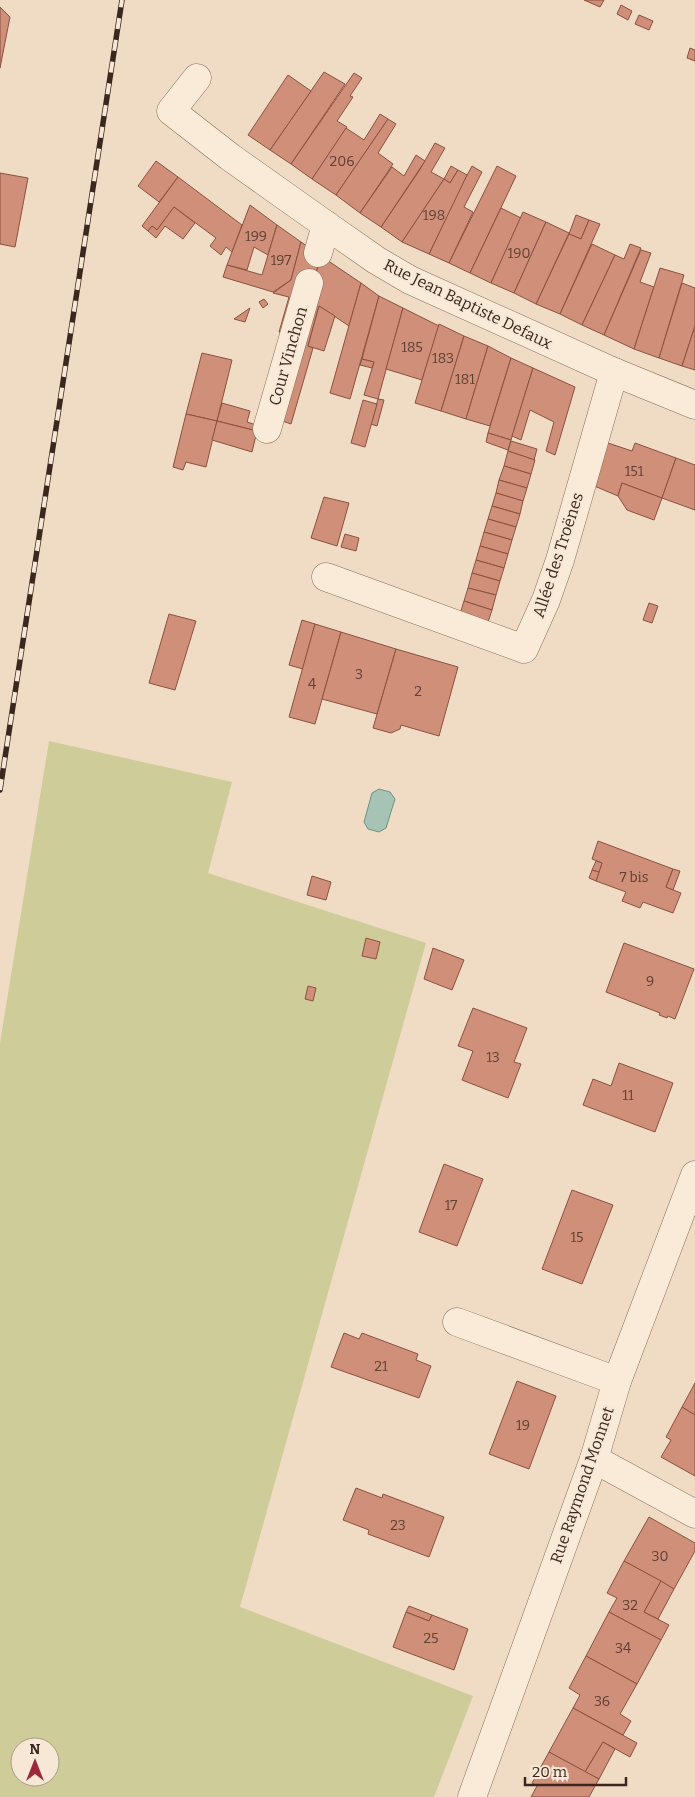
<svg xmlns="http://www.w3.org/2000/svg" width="695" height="1797" viewBox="0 0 695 1797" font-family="Bitter,serif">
  <rect width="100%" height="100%" fill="#f0dcc5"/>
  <path fill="#cecc98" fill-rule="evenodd" d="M49,741L232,782L208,873L426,943L240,1607L473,1696L434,1797H0V1043ZM20,1747H50V1777H20Z"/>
  <path fill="#a6c3b6" stroke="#6d9282" d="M379,789L390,792L395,799L386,828L379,832L368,829L364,822L372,793Z"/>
  <g fill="#cf8f79" stroke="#8b513f">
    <path d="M584,0H604L600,7Z"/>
    <path d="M621,5L632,11L628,20L617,14Z"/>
    <path d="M0,7L10,17L0,68Z"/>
    <path d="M639,15L653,21L649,30L635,24Z"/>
    <path d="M690,48L695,50V61L687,58Z"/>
    <path d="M324,72L345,84L291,164L270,150Z"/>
    <path d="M354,73L362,78L350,96L353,97L337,121L347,127L312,179L291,164Z"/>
    <path d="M288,75L311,91L270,150L248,135Z"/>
    <path d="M380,114L388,119L336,195L312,179L346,128L364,140Z"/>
    <path d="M388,119L396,124L378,153L393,164L360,213L336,195Z"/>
    <path d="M435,143L445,148L431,172L444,179L402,242L381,227L419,171Z"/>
    <path d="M416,155L425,161L381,227L360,213L392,167L404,176Z"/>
    <path d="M156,161L178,177L159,202L138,186Z"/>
    <path d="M451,166L458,170L450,183L444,179Z"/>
    <path d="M472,166L482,172L464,207L473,212L449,263L429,254L460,188Z"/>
    <path d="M497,166L516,176L470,273L449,263Z"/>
    <path d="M458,170L467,175L429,254L402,242L444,179L450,183Z"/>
    <path d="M0,173L28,178L15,247L0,244Z"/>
    <path d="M178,177L242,225L232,252L226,247L221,255L210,246L216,238L174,207L157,230L152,226L148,231L142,226Z"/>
    <path d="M250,205L277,225L268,255L254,247L247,270L227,265Z"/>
    <path d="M174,207L195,223L183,239L165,226L156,238L148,231L152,226L157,230Z"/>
    <path d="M501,208L521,218L491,283L470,273Z"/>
    <path d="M523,212L546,222L514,293L491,283Z"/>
    <path d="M576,215L589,220L581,239L569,234Z"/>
    <path d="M589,220L600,224L560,314L536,304L569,234L581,239Z"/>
    <path d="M546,222L569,233L536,304L514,293Z"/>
    <path d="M277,225L301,242L291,280L273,292L223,277L227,265L262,275Z"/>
    <path d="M301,242L321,256L313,284L291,335L279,332L289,297L273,293L291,280Z"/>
    <path d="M592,244L615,255L582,325L560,314Z"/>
    <path d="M630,244L641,248L604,335L582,325L615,255L624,259Z"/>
    <path d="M641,250L651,253L640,282L654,287L634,349L604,335Z"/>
    <path d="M321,256L361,283L349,326L319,306L308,346L313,348L291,424L274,418Z"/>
    <path d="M660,268L684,275L659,358L634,349Z"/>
    <path d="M361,283L379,296L350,399L330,393Z"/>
    <path d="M682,283L695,288V326L682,366L659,358Z"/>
    <path d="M379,296L403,308L378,399L364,395L374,362L362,359Z"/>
    <path d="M264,299L268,304L263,308L259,302Z"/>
    <path d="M319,306L335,316L324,351L308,346Z"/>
    <path d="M250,308L245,322L234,319Z"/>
    <path d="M403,308L439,326L422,380L386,369Z"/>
    <path d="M439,324L464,336L441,411L415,403Z"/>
    <path d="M695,326V370L682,366Z"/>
    <path d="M464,336L488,346L466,419L441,411Z"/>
    <path d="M488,346L511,358L490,426L466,419Z"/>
    <path d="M202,353L232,360L217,421L186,414Z"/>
    <path d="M511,358L533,368L511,440L488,433Z"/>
    <path d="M362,359L374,362L372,368L360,365Z"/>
    <path d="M533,368L575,387L555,455L546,451L554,422L530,410L521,440L512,436Z"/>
    <path d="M378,399L384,400L377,426L371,424Z"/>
    <path d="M363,400L377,404L365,447L351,443Z"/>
    <path d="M222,403L250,411L247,422L259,426L257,431L217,421Z"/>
    <path d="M186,414L217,421L206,467L186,462L183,470L173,467Z"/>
    <path d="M217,421L257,431L252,452L212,440Z"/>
    <path d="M488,433L511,440L508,450L486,442Z"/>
    <path d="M511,441L537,449L534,460L508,451Z"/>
    <path d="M605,442L632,451L635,443L676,458L662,498L622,483L618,496L592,485Z"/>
    <path d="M508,451L535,460L531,474L504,466Z"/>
    <path d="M676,458L695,465V510L662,498Z"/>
    <path d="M504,466L531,474L527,488L499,480Z"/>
    <path d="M499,480L527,488L523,501L496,493Z"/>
    <path d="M622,483L662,498L654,520L627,510L618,496Z"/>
    <path d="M496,493L523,501L520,514L492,506Z"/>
    <path d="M324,497L349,503L337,546L311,538Z"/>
    <path d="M492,506L520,514L516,527L488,519Z"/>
    <path d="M488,519L516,527L512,540L484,532Z"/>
    <path d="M484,532L512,540L508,554L480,546Z"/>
    <path d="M345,534L359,538L356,551L341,547Z"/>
    <path d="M480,546L508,554L504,568L476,560Z"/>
    <path d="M476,560L504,568L500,581L472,573Z"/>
    <path d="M472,573L500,581L496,595L468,588Z"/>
    <path d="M468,588L496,595L492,610L464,601Z"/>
    <path d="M464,601L492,610L488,622L460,614Z"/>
    <path d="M649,603L658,606L652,623L643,620Z"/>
    <path d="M169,614L196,621L175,690L149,683Z"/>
    <path d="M302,620L315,624L303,669L289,665Z"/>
    <path d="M315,624L341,632L315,724L289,717Z"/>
    <path d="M341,632L396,649L377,714L322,699Z"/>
    <path d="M396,649L458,667L439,736L401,725L400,729L391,733L373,728Z"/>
    <path d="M598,841L673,869L666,887L681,893L673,913L643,902L640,908L622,901L626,892L596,881L602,863L592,859Z"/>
    <path d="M596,861L602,863L599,872L592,870Z"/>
    <path d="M673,869L680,871L673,890L666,887Z"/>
    <path d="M592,870L599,872L596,881L589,878Z"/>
    <path d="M312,876L331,882L326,900L307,895Z"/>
    <path d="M366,938L380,942L376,959L362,956Z"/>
    <path d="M624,943L694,969L675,1019L668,1016L667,1018L659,1015L660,1013L606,992Z"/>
    <path d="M433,948L464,960L452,990L424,979Z"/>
    <path d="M308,986L316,988L313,1001L305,999Z"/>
    <path d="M473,1008L527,1028L514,1062L521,1064L508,1098L462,1080L473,1051L458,1046Z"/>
    <path d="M619,1063L673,1083L655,1132L583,1105L593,1079L611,1086Z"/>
    <path d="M444,1164L483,1179L457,1246L419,1232Z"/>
    <path d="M572,1190L613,1205L582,1284L542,1269Z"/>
    <path d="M344,1333L359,1339L362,1333L418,1354L416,1360L431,1366L419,1398L331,1367Z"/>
    <path d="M517,1381L556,1396L529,1469L489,1454Z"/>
    <path d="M695,1383V1415L682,1407Z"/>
    <path d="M682,1407L695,1415V1476L661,1457L671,1440L666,1437Z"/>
    <path d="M356,1488L382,1498L383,1494L444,1517L429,1557L368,1534L369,1530L343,1520Z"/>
    <path d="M649,1517L695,1543V1551L674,1589L624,1561Z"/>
    <path d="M624,1561L661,1581L644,1612L669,1625L661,1640L609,1612L617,1598L607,1593Z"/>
    <path d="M661,1581L674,1589L658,1619L644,1612Z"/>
    <path d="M409,1606L432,1615L429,1621L406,1612Z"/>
    <path d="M406,1612L429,1621L432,1615L468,1629L454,1670L393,1647Z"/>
    <path d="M609,1612L661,1640L637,1684L586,1656Z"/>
    <path d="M586,1656L637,1684L620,1714L631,1721L623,1735L573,1708L580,1695L569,1688Z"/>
    <path d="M573,1708L637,1743L630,1757L603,1742L585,1772L549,1752Z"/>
    <path d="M603,1742L615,1749L599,1779L585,1772Z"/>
    <path d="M549,1752L599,1779L589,1797H531L537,1786L532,1783Z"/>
  </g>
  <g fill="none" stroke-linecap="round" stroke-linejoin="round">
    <defs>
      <g id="minor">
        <path d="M197,78L171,111L230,157L326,225L376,260L410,280L614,372L695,405"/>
        <path d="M318,253L326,225"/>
        <path d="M267,429L309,283"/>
        <path d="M326,577L524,649L546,600L560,560L614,372"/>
        <path d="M457,1322L617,1381"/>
        <path d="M594,1459L695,1514"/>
        <path d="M472,1797L594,1459L617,1381L695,1175"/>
      </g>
    </defs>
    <use href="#minor" stroke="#8b6c5a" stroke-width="29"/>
    <use href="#minor" stroke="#faead8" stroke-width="28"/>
    <defs>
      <path id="rail" d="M0,790L122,0"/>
    </defs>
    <use href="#rail" stroke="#3b271e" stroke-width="5.5"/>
    <use href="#rail" stroke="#f7e7d5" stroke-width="4" stroke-dasharray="11" stroke-linecap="butt"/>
  </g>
  <g text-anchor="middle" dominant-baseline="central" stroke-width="4" stroke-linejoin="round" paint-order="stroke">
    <g font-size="14" fill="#604135">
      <text x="342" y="161">206</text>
      <text x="434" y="215">198</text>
      <text x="256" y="236">199</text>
      <text x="519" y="253">190</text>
      <text x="281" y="260">197</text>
      <text x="412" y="347">185</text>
      <text x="443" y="358">183</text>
      <text x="465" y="379">181</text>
      <text x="634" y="471">151</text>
      <text x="359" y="674">3</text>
      <text x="312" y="684">4</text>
      <text x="418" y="691">2</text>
      <text x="634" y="877">7 bis</text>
      <text x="650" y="981">9</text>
      <text x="493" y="1057">13</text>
      <text x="628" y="1095">11</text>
      <text x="451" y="1205">17</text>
      <text x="577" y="1237">15</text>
      <text x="381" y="1366">21</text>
      <text x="523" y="1425">19</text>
      <text x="398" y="1525">23</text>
      <text x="660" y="1556">30</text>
      <text x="630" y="1605">32</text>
      <text x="431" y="1638">25</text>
      <text x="623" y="1648">34</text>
      <text x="602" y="1701">36</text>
    </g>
    <g font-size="16" fill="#3b271e" stroke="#f7e7d5">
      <text transform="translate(468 304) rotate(26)">Rue Jean Baptiste Defaux</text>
      <text transform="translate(288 356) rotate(-74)">Cour Vinchon</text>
      <text transform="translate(558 555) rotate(-72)">Allée des Troënes</text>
      <text transform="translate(582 1485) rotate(-71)">Rue Raymond Monnet</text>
    </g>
  </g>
  <g transform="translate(35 1762)"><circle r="24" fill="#f7e7d5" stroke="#ac9a8c"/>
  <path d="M0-4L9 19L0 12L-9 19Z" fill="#9c283c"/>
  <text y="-8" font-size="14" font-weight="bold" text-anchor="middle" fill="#3b271e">N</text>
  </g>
  <path d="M525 1777v8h101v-8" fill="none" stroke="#3b271e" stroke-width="2.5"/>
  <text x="532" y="1777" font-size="15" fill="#3b271e" stroke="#f7e7d5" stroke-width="4" paint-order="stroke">20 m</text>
</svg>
